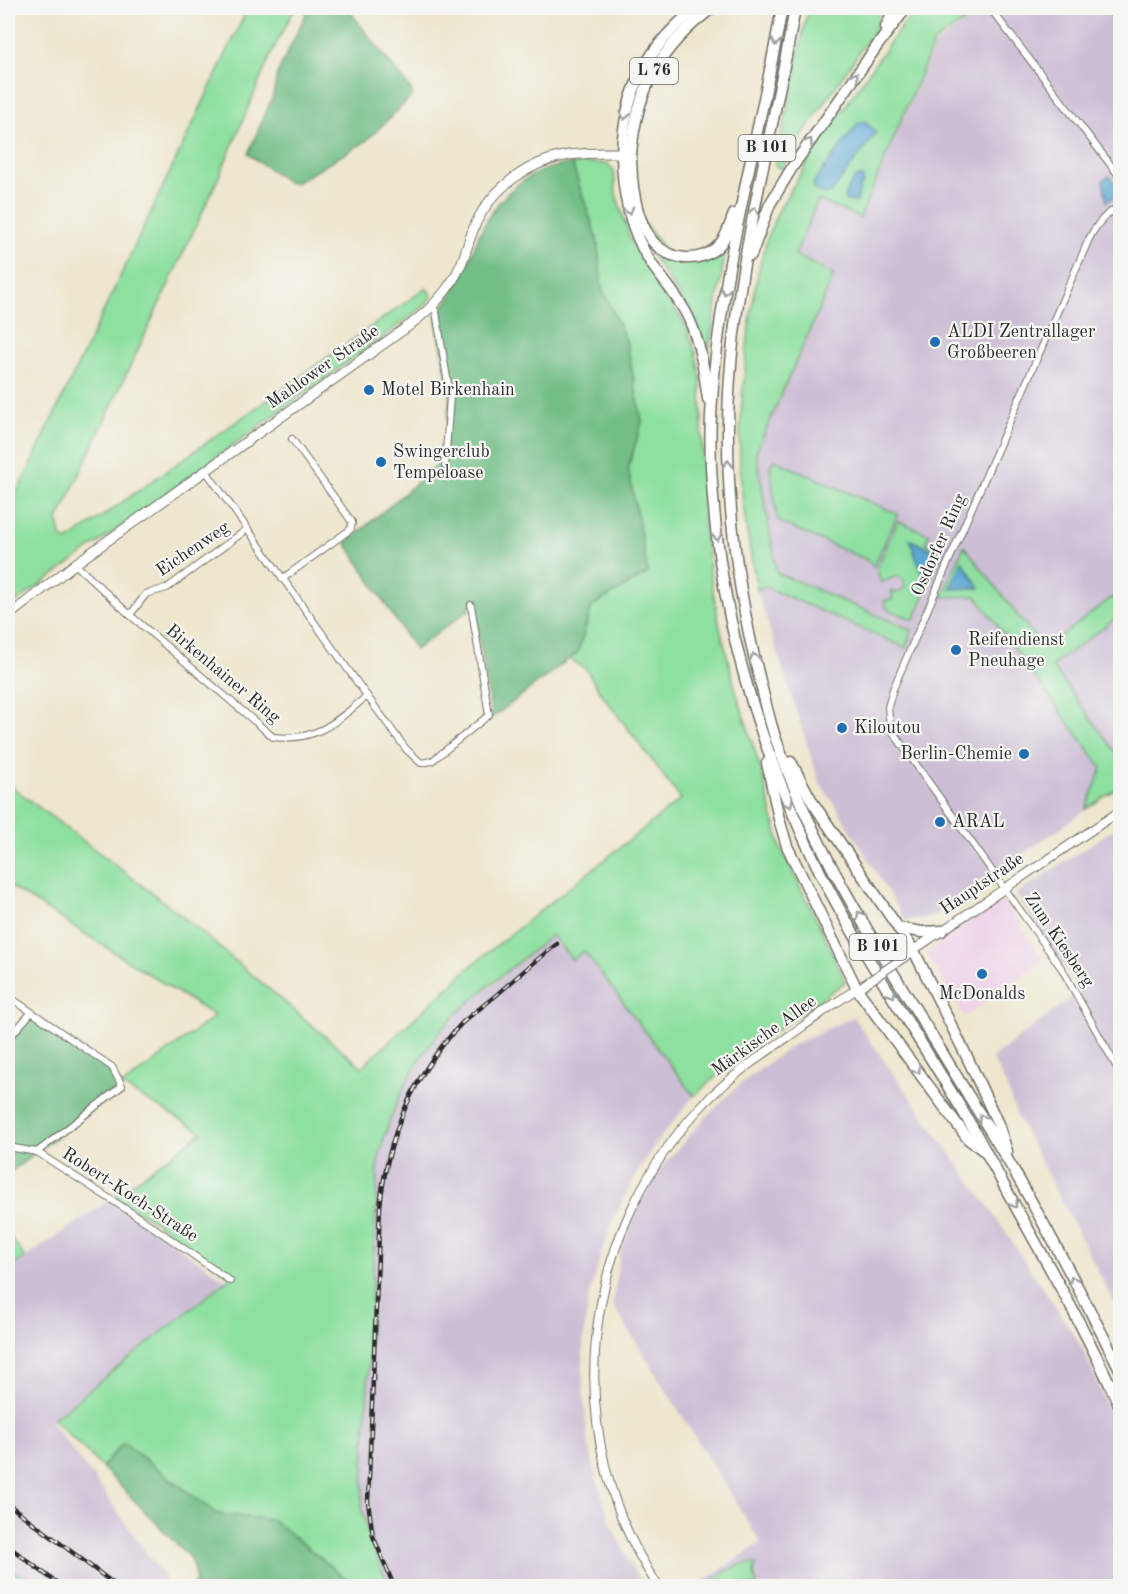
<svg xmlns="http://www.w3.org/2000/svg" width="1128" height="1594" viewBox="0 0 1128 1594" font-family="'Old Standard TT',serif">
  <rect width="100%" height="100%" fill="#f6f6f2"/>
  <filter id="ink" filterUnits="userSpaceOnUse"><feTurbulence type="fractalNoise" baseFrequency=".0167" numOctaves="2"/><feDisplacementMap in="SourceGraphic" scale="12" xChannelSelector="R" yChannelSelector="G"/><feConvolveMatrix kernelMatrix="1 2 1 2 8 2 1 2 1" color-interpolation-filters="sRGB"/></filter>
  <filter id="wash" filterUnits="userSpaceOnUse"><feTurbulence type="fractalNoise" baseFrequency=".008" numOctaves="4" result="noise"/><feDisplacementMap in="SourceGraphic" scale="24" xChannelSelector="R" yChannelSelector="G"/><feGaussianBlur stdDeviation="1.35" result="paint"/><feColorMatrix in="noise" values="0 0 0 0 0 0 0 0 0 0 0 0 0 0 0 0 0 1.4 0 .05"/><feComposite in="paint" operator="in"/></filter>
  <g filter="url(#wash)">
    <rect width="100%" height="100%" fill="#eee6cd"/>
    <path fill="#edd0e8" d="M999,901H1004L1044,960L965,1017L927,955L929,951L962,926Z"/>
    <g fill="#ccbed4">
      <path d="M985,8H1120V786L933,917L905,920L836,806L820,784L757,590L777,573L756,452L834,275L795,255L818,199L860,217L935,44Z"/>
      <path d="M1120,825V1313L1017,1116L1006,1085L992,1058L1080,991L1016,894Z"/>
      <path d="M553,935L584,950L694,1096L655,1144L636,1174L614,1218L600,1257L588,1300L583,1343V1384L587,1436L596,1478L611,1524L634,1571L644,1586H389L369,1537L362,1510L377,1181L378,1162L384,1134L406,1083L426,1052L441,1033L460,1012Z"/>
      <path d="M853,1017L988,1206L1082,1347L1120,1435V1586H695L761,1543L613,1305L620,1253L637,1211L658,1171L707,1116L739,1085L793,1045Z"/>
      <path d="M110,1200L226,1280L50,1421L93,1477L170,1586H35L8,1567V1269Z"/>
    </g>
    <g fill="#8ee0a0" stroke="#5c8666" stroke-width="1.5" fill-rule="evenodd">
      <path d="M248,8H295L272,52L217,181L58,520L61,537L67,541L426,288L432,296L423,307L399,325L8,608V512Z"/>
      <path d="M812,8H879L878,25L789,154L782,169L775,166L806,18Z"/>
      <path d="M916,8H984L934,42L860,218L818,200L795,255L834,275L756,452L777,573L912,630L906,648L764,586L757,590C748,540 738,488 740,437C741,401 745,365 749,329C753,298 761,251 773,223C784,197 802,172 817,149C849,100 881,53 916,8ZM859,122L841,179L832,192L814,182Z"/>
      <path d="M593,163L608,164L614,171L616,194L630,238L643,262L686,326L696,354L701,380L704,526L712,586L720,628L736,691L760,767L781,849L826,938L845,982L735,1060L694,1096L584,951L572,960L552,935C522,960 489,984 460,1011C418,1050 390,1106 378,1162L362,1510L369,1537L389,1586H355L273,1520L217,1514L124,1443L102,1467L53,1419L231,1277L154,1221L113,1198L202,1132L122,1086L215,1016L8,885V784L176,911L362,1067L472,965L681,799L601,693L586,669L569,659L578,652L592,606L648,573L628,468L642,422L626,340L602,288L597,239L572,164Z"/>
      <path d="M634,209L672,260L727,243L708,355L694,318L643,242Z"/>
      <path d="M774,460L898,514L874,566L865,559L781,523L777,518L770,466Z"/>
      <path d="M898,521L929,534L926,543L942,550L940,552L911,541L927,585L943,550L914,620L887,609L884,601L893,599L891,590L896,593L902,591L905,586L903,579L896,576L881,583L877,568Z"/>
      <path d="M964,546L1044,649L1115,595L1120,582V615L1052,666L1120,758V786L1086,809L1102,768L976,596L942,597Z"/>
      <path d="M8,1234L25,1257L8,1269Z"/>
      <path d="M750,1563L756,1564L754,1574L757,1586H703C717,1577 733,1565 750,1563Z"/>
      <path d="M8,1567L35,1586H8Z"/>
    </g>
    <g fill="#72be86" stroke="#4e7458" stroke-width="1.5">
      <path d="M309,8H347L412,91V96L365,142L295,183H289L248,154L273,96L277,74Z"/>
      <path d="M572,164L597,239L602,288L626,340L642,422L628,468L648,573L592,606L578,652L492,718L474,606L415,650L346,543L441,462L444,455L450,396L436,316C446,303 455,291 462,277C470,262 474,244 482,229C500,193 531,167 572,164Z"/>
      <path d="M31,1016L110,1069L122,1086L8,1174V1043Z"/>
      <path d="M123,1443L217,1514L273,1520L355,1586H192L196,1580L191,1559L102,1467Z"/>
    </g>
    <g fill="#5ba7d3" stroke="#43697f" stroke-width="1.5">
      <path d="M859,122H866L876,133L832,192C825,196 819,193 813,188L814,182Z"/>
      <path d="M1110,176L1120,193L1107,201L1103,180Z"/>
      <path d="M855,177H863V183L860,187L857,202L846,201L844,196Z"/>
      <path d="M910,540L941,553L926,586Z"/>
      <path d="M962,561L980,588L950,589Z"/>
    </g>
  </g>
  <g filter="url(#ink)">
    <g fill="none" stroke-linecap="round" stroke-linejoin="round">
      <defs>
        <g id="minor">
          <path d="M990,8L1120,177"/>
          <path d="M1120,207C1105,213 1096,225 1089,239L893,689L888,707L890,728L1062,969L1120,1073"/>
          <path d="M433,307L436,312L450,396L445,466"/>
          <path d="M206,471L367,696L406,749L421,763L432,761L489,715L471,605"/>
          <path d="M75,564L130,615L273,737C316,742 336,722 367,696"/>
          <path d="M282,579L351,529L352,522L292,439"/>
          <path d="M130,615L146,594L167,588L246,530"/>
          <path d="M8,996L112,1067L122,1086L37,1152"/>
          <path d="M8,1039L31,1013"/>
          <path d="M8,1147L37,1152L149,1224L230,1281"/>
        </g>
        <g id="tertiary">
          <path d="M909,953L1120,811"/>
          <path d="M658,1586C559,1438 578,1243 696,1112C726,1078 765,1053 802,1027C822,1013 841,998 862,986"/>
        </g>
        <path id="secondary" d="M8,616L75,564L410,325C432,308 451,289 462,262C467,249 470,236 476,223C493,187 530,161 569,155C588,152 609,153 629,153"/>
        <g id="primary">
          <path d="M622,153C624,92 648,45 697,8"/>
          <path d="M631,153C637,88 660,47 712,8"/>
        </g>
        <g id="trunk">
          <path d="M782,8C758,144 718,277 711,416C709,454 712,492 716,529C729,651 767,765 821,874C865,961 924,1043 972,1127C991,1160 1008,1194 1027,1227C1060,1286 1093,1345 1120,1407"/>
          <path d="M795,8C771,147 729,285 728,427C727,514 739,598 760,681C766,703 770,725 778,745C815,853 881,953 940,1049C964,1089 989,1128 1013,1169C1050,1234 1086,1302 1120,1369"/>
          <path d="M886,27L890,19L892,8"/>
          <path d="M622,153C622,193 630,232 653,266C666,284 680,299 689,319C701,346 704,371 708,399"/>
          <path d="M631,153C631,179 634,210 647,233C661,260 700,268 721,243C727,235 730,224 734,214"/>
          <path d="M751,255L770,204L793,166L877,46L906,8"/>
          <path d="M791,762L813,803L914,951L968,1059L998,1124L1007,1151"/>
          <path d="M767,763L779,819L787,846L857,989L968,1139L983,1150"/>
          <path d="M898,928L922,932L942,931"/>
        </g>
      </defs>
      <use href="#minor" stroke="#6f6c64" stroke-width="8"/>
      <use href="#tertiary" stroke="#6f6c64" stroke-width="10"/>
      <use href="#secondary" stroke="#6f6c64" stroke-width="11"/>
      <use href="#primary" stroke="#6f6c64" stroke-width="13"/>
      <use href="#trunk" stroke="#6f6c64" stroke-width="13"/>
      <use href="#minor" stroke="#fff" stroke-width="6"/>
      <use href="#tertiary" stroke="#fff" stroke-width="8"/>
      <use href="#secondary" stroke="#fff" stroke-width="9"/>
      <use href="#primary" stroke="#fff" stroke-width="10"/>
      <use href="#trunk" stroke="#fff" stroke-width="10"/>
      <defs>
        <g id="rail">
          <path d="M8,1504L117,1586"/>
          <path d="M8,1546L61,1586"/>
          <path d="M394,1586L373,1536L368,1502L380,1207C387,1138 413,1074 462,1023C472,1014 483,1006 494,997C515,979 535,961 557,944"/>
        </g>
      </defs>
      <use href="#rail" stroke="#2b2b2b" stroke-width="4.5"/>
      <use href="#rail" stroke="#f6f6f2" stroke-width="2" stroke-dasharray="7" stroke-linecap="butt"/>
      <defs>
        <path id="tertiary-bridge" d="M862,986L909,954"/>
      </defs>
      <use href="#tertiary-bridge" stroke="#6f6c64" stroke-width="10" stroke-linecap="butt"/>
      <use href="#tertiary-bridge" stroke="#fff" stroke-width="8"/>
    </g>
    <defs><path id="oneway-chevron" d="M-2-3.5L2.5 0L-2 3.5" fill="none" stroke-width="1.6" stroke-linecap="round" stroke-linejoin="round" transform="scale(1.5)"/></defs>
    <g stroke="#a0a0a0">
      <use href="#oneway-chevron" transform="translate(776 42) rotate(100)"/>
      <use href="#oneway-chevron" transform="translate(855 76) rotate(-54)"/>
      <use href="#oneway-chevron" transform="translate(625 116) rotate(102)"/>
      <use href="#oneway-chevron" transform="translate(809 142) rotate(-56)"/>
      <use href="#oneway-chevron" transform="translate(629 211) rotate(74)"/>
      <use href="#oneway-chevron" transform="translate(754 211) rotate(-78)"/>
      <use href="#oneway-chevron" transform="translate(725 291) rotate(99)"/>
      <use href="#oneway-chevron" transform="translate(728 464) rotate(-91)"/>
      <use href="#oneway-chevron" transform="translate(717 537) rotate(84)"/>
      <use href="#oneway-chevron" transform="translate(754 657) rotate(-104)"/>
      <use href="#oneway-chevron" transform="translate(789 804) rotate(66)"/>
      <use href="#oneway-chevron" transform="translate(860 915) rotate(-120)"/>
      <use href="#oneway-chevron" transform="translate(892 994) rotate(59)"/>
      <use href="#oneway-chevron" transform="translate(917 1070) rotate(54)"/>
      <use href="#oneway-chevron" transform="translate(982 1118) rotate(-121)"/>
      <use href="#oneway-chevron" transform="translate(1014 1204) rotate(61)"/>
      <use href="#oneway-chevron" transform="translate(1073 1280) rotate(-119)"/>
    </g>
  </g>
  <g fill="#1f6fb2" stroke="#f6f6f2" stroke-width="2">
    <circle cx="935" cy="342" r="6"/>
    <circle cx="369" cy="390" r="6"/>
    <circle cx="381" cy="462" r="6"/>
    <circle cx="956" cy="650" r="6"/>
    <circle cx="842" cy="728" r="6"/>
    <circle cx="1024" cy="754" r="6"/>
    <circle cx="940" cy="822" r="6"/>
    <circle cx="982" cy="974" r="6"/>
  </g>
  <g text-anchor="middle" dominant-baseline="central" stroke-width="4.5" stroke-linejoin="round" paint-order="stroke">
    <g fill="#f6f6f2" stroke="#686867" stroke-width="1.5">
      <rect x="630" y="58" width="48" height="26" rx="4.5"/>
      <rect x="738.5" y="135" width="57" height="26" rx="4.5"/>
      <rect x="849.5" y="934" width="57" height="26" rx="4.5"/>
    </g>
    <g font-size="16" font-weight="bold" fill="#2b2b2b">
      <text x="654" y="71">L 76</text>
      <text x="767" y="148">B 101</text>
      <text x="878" y="947">B 101</text>
    </g>
    <g font-size="18" fill="#2b2b2b" stroke="#f6f6f2" text-anchor="start">
      <text x="947" y="332">ALDI Zentrallager<tspan x="947" dy="21">Großbeeren</tspan></text>
      <text x="381" y="390">Motel Birkenhain</text>
      <text x="393" y="452">Swingerclub<tspan x="393" dy="21">Tempeloase</tspan></text>
      <text x="968" y="640">Reifendienst<tspan x="968" dy="21">Pneuhage</tspan></text>
      <text x="854" y="728">Kiloutou</text>
      <text x="1012" y="754" text-anchor="end">Berlin-Chemie</text>
      <text x="952" y="822">ARAL</text>
      <text x="982" y="994" text-anchor="middle">McDonalds</text>
    </g>
    <g font-size="18" fill="#2b2b2b" stroke="#f6f6f2">
      <text transform="translate(323 367) rotate(-35)">Mahlower Straße</text>
      <text transform="translate(939 545) rotate(-66)">Osdorfer Ring</text>
      <text transform="translate(193 549) rotate(-34)">Eichenweg</text>
      <text transform="translate(223 674) rotate(40)">Birkenhainer Ring</text>
      <text transform="translate(982 884) rotate(-34)">Hauptstraße</text>
      <text transform="translate(1059 940) rotate(56)">Zum Kiesberg</text>
      <text transform="translate(764 1036) rotate(-36)">Märkische Allee</text>
      <text transform="translate(130 1195) rotate(33)">Robert-Koch-Straße</text>
    </g>
  </g>
  <rect width="1128" height="1594" fill="none" stroke="#f6f6f2" stroke-width="30"/>
</svg>
